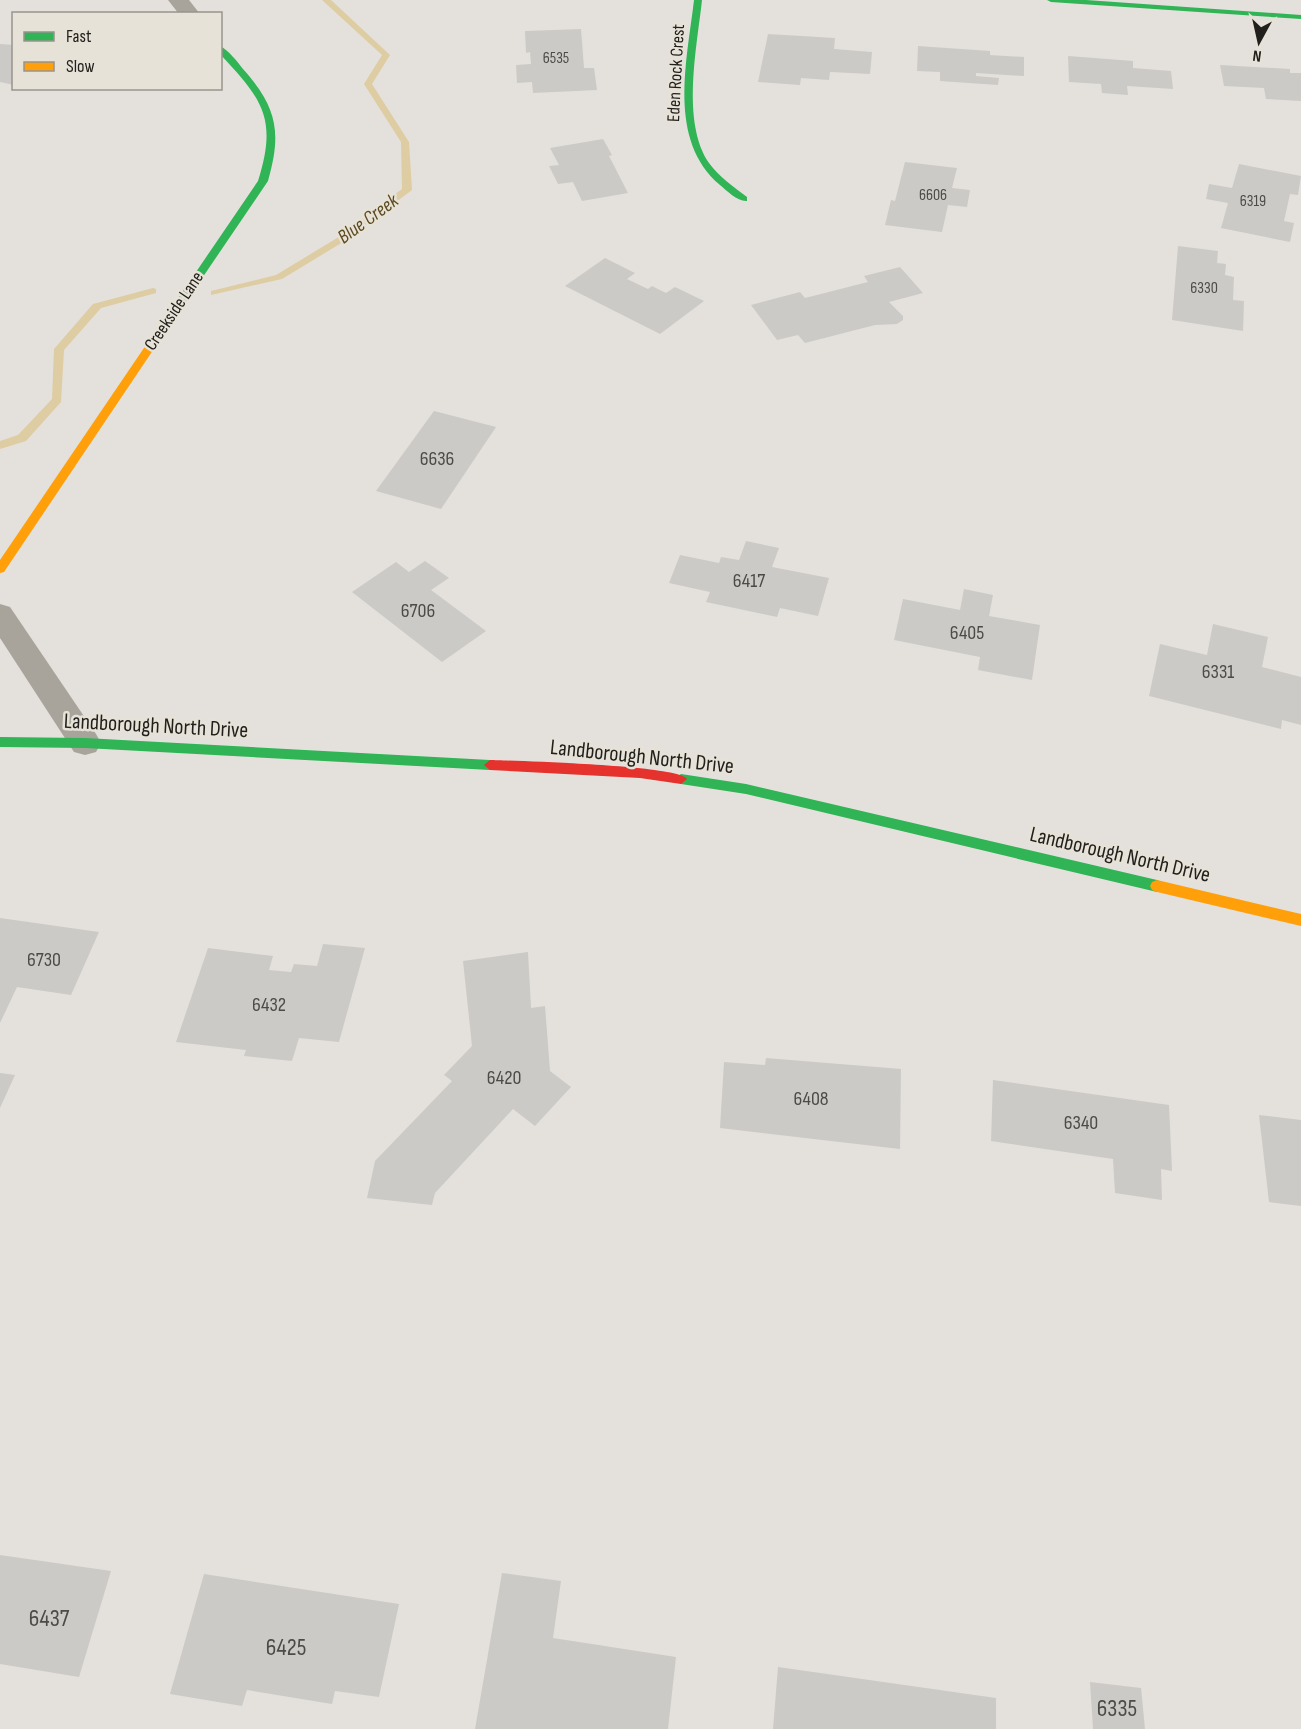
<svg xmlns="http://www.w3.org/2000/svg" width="1301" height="1729" viewBox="0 0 1301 1729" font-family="'Sofia Sans Condensed',sans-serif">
  <rect width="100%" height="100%" fill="#e4e1dc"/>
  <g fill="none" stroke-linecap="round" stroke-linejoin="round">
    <g fill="#decca3" fill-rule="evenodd">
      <path d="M322,0H331L390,55L372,84L409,142L412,190L343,242L282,279L211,295V291L276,275L337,238L402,189L401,142L364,84L382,55Z"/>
      <path d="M153,288L156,289V293L101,308L64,350L61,402L26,441L0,449V441L18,435L52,399L54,349L93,304Z"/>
    </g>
  </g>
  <g fill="#cccac6">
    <path d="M581,29L584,68H594L597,90L533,93L532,82L517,83L516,65L531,64L530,52L526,53L525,31Z"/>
    <path d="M768,34L835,38L834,49L872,52L870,74L830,72L829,80L801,78L800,85L758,82Z"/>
    <path d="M0,44L14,45V85L0,82Z"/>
    <path d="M918,46L990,51V55L1024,57V76L976,73V76L999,78L998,85L940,81V72L917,71Z"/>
    <path d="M1068,56L1133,61V68L1171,71L1173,89L1127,86L1128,95L1102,93L1101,84L1069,82Z"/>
    <path d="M1220,65L1290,69V73H1301V101L1266,99L1264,88L1224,86Z"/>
    <path d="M603,139L612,155L609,156L628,193L582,201L573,182L558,184L549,166L559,165L550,148Z"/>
    <path d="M905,162L957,168L952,188L970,190L967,207L948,205L942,232L885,225L891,200L895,201Z"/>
    <path d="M1239,164L1301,176L1298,195L1290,194L1284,221L1294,223L1290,242L1221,228L1228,203L1206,199L1209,184L1232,188Z"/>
    <path d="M1178,246L1218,251L1217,263L1226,264L1225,275L1234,277L1233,300L1244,301L1243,331L1172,320Z"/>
    <path d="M605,258L635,273L627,279L648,289L652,286L666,293L675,287L704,301L660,334L565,286Z"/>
    <path d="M900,267L923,293L889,302L903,316V320L897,324L875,325L805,343L798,335L777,340L751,305L800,292L805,298L868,282L864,276Z"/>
    <path d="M434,411L496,427L441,509L376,491Z"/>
    <path d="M746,541L779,548L772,567L829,578L818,616L780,608L777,617L706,602L710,592L669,583L680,555L719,563L721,557L739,560Z"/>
    <path d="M425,561L449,578L431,590L486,631L442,662L352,592L396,562L409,572Z"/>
    <path d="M964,589L993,595L989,616L1040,625L1032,680L978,670L980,657L894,640L903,599L960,610Z"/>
    <path d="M1213,624L1268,637L1262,667L1301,677V725L1282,720L1281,729L1149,696L1160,644L1207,655Z"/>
    <path d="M0,918L99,932L71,995L17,987L0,1023Z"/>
    <path d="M323,944L365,948L339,1042L299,1038L292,1061L244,1056L246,1050L176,1042L208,948L273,956L269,970L291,972L294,964L317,966Z"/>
    <path d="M528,952L531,1008L545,1006L550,1071L571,1087L535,1126L513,1109L435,1193L432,1205L367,1198L375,1161L452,1081L444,1075L472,1046L463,961Z"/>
    <path d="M766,1058L901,1069L900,1149L720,1128L724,1062L765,1065Z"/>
    <path d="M0,1073L15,1075L0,1108Z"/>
    <path d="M993,1080L1169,1105L1172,1171L1161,1169L1162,1200L1115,1193L1113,1159L991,1141Z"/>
    <path d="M1259,1115L1301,1120V1206L1269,1202Z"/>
    <path d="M0,1555L111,1571L79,1677L0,1664Z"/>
    <path d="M502,1573L561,1581L553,1638L676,1657L668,1729H475Z"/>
    <path d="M204,1574L399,1604L379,1697L335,1691L332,1704L247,1690L242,1706L170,1694Z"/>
    <path d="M778,1667L996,1698V1729H773Z"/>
    <path d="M1090,1682L1141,1688L1145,1729H1093Z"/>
  </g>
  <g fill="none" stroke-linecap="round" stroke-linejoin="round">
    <g fill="#a8a49c" fill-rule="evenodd">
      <path d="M168,0H189L200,14H179Z"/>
      <path d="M0,604L10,607L96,734L101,743L96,752L85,755L74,752L0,638Z"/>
    </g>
    <g fill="#30b455" fill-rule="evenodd">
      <path d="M694,0H702C697,47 681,122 709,163C719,177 734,187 747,197V201C738,202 727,191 720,185C667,140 687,61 694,0Z"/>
      <path d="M1047,0H1086L1301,15V19L1051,2Z"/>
      <path d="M220,46C229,51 237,61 243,69C277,107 282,132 268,181L173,321L169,322L164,319L258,181C278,118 262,99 220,54Z"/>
      <path d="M0,737L85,738L490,760L496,765L490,770L85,748L0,747Z"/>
      <path d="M681,774L746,784L1157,880L1162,882L1164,886L1162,890L1157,892L746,794L681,784L675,779Z"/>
    </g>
    <g fill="#ff9f0a" fill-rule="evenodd">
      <path d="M169,316L174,319L4,572L0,573V560L165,317Z"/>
      <path d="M1157,880L1301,914V926L1157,892L1152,890L1150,886L1152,882Z"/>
    </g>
    <path fill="#e5322d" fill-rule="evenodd" d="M490,760C516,761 679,765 687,779L681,784L640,778L490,770L484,765Z"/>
  </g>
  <g text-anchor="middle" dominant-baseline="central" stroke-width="5" stroke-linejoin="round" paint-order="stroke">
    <g font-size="16" fill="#4d4b47">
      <text x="556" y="58">6535</text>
      <text x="933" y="195">6606</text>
      <text x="1253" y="201">6319</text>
      <text x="1204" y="288">6330</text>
    </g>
    <g font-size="18" fill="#21201c" stroke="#e7e2d8">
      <text transform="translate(676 73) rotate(-87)">Eden Rock Crest</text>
      <text transform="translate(174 311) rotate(-56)">Creekside Lane</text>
    </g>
    <g font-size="20" font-style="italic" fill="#5c4a1e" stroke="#e7e2d8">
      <text transform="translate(368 219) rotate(-36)">Blue Creek</text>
    </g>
    <g font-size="20" fill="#4d4b47">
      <text x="437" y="459">6636</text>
      <text x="749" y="581">6417</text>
      <text x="418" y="611">6706</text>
      <text x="967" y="633">6405</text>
      <text x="1218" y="672">6331</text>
      <text x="44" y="960">6730</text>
      <text x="269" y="1005">6432</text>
      <text x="504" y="1078">6420</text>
      <text x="811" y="1099">6408</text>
      <text x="1081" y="1123">6340</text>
    </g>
    <g font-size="22" fill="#21201c" stroke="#e7e2d8">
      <text transform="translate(156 726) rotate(3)">Landborough North Drive</text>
      <text transform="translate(642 757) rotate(6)">Landborough North Drive</text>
      <text transform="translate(1120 855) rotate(13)">Landborough North Drive</text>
    </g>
    <g font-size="24" fill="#4d4b47">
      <text x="49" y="1618">6437</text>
      <text x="286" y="1647">6425</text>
      <text x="1117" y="1708">6335</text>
    </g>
  </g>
  <rect x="12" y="12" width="210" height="78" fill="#e7e2d8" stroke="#98948d" stroke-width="1.5"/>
  <rect x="24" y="32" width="30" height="9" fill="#30b455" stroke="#98948d" stroke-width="1.5"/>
  <text x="66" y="42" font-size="18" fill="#21201c">Fast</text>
  <rect x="24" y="62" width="30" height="9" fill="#ff9f0a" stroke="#98948d" stroke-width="1.5"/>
  <text x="66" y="72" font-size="18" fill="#21201c">Slow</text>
  <g transform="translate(1259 42) rotate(188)" stroke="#e7e2d8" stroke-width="4.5" paint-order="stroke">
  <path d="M0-4.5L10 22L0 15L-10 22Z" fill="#21201c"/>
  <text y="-9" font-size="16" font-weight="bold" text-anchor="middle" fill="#21201c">N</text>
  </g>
</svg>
